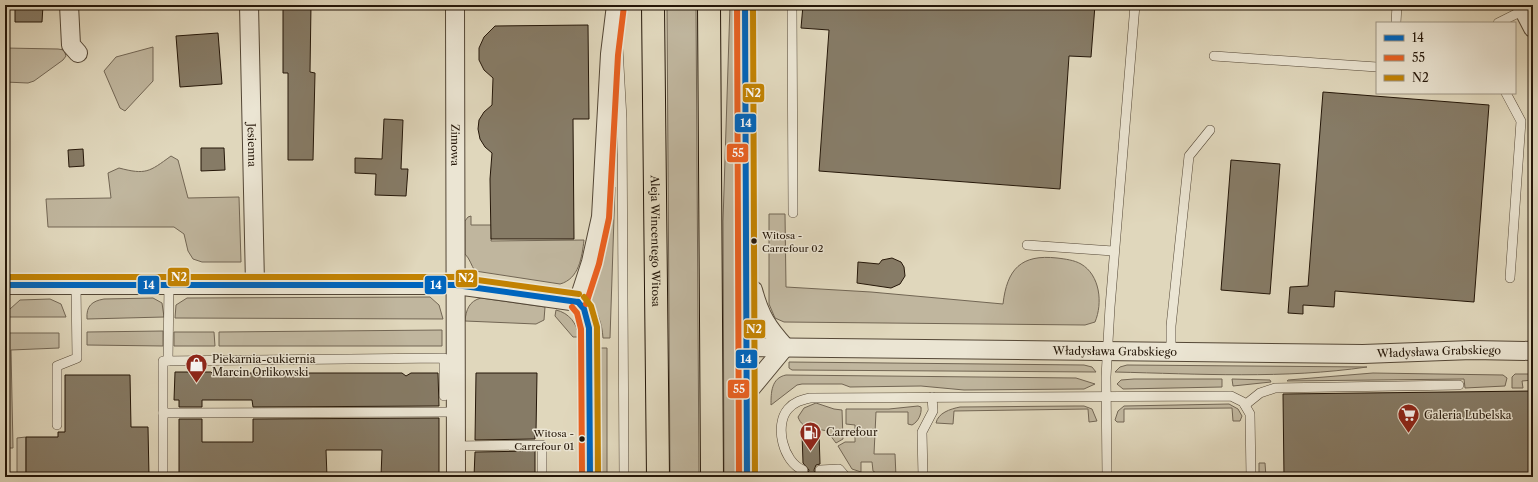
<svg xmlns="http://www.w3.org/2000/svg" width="1538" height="482" viewBox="0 0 1538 482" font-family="'Libre Caslon Text',serif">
  <rect width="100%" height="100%" fill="#e0d7bc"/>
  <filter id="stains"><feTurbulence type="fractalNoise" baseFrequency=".005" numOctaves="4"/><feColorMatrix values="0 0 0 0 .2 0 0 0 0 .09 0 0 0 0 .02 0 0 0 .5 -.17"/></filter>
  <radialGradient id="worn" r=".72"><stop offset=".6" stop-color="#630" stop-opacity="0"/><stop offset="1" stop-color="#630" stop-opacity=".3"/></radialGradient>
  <g fill="#c0b69e" stroke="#726654">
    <path d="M667,5H696L699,477H670Z"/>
    <path d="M730,5H736L739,477H724L723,221Z"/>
    <path d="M153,47V81L125,111L120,108L104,71L116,57Z"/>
    <path d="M5,48L58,49L64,50L66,56L63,60L34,81L28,83L5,82Z"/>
    <path d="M171,156L178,160L188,198L239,197L241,262H202L193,259L188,251L184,234L174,227H48L46,199L111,198L108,173L119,168C146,175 149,172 171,156Z"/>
    <path d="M611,187H615L610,338H603C602,322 597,312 589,299C600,260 608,228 611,187Z"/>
    <path d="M769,214H785L786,287L871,292L1003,304C1007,269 1021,254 1057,258C1065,259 1074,260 1081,264C1100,275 1103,303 1095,322L1085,325L784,322L775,318L769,304Z"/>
    <path d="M471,216V225H492L491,241L584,240C582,257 579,279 560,284L475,271C471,265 470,259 465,254V221L468,217Z"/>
    <path d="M430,297L439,305L443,319L175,318L176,305L187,298Z"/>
    <path d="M153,298L162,303L164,317L87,319C86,306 92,301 104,299Z"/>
    <path d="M481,298L545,307L544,320L536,324L465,321C466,310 469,301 481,298Z"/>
    <path d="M50,299L61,304L66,317H5V309H10L20,300Z"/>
    <path d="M556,310C569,313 577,323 579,337H573L555,316Z"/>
    <path d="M442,330V346H219V332Z"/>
    <path d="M163,331V346L87,345V332Z"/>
    <path d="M174,332H214L215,346H174Z"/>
    <path d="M5,333H59V348L11,350L13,448H5Z"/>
    <path d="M600,348H607V477H601Z"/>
    <path d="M789,362L1084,365L1092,367L1096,372L792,370L789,368Z"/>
    <path d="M1127,365L1367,367C1285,379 1199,374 1115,372L1120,367Z"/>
    <path d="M1373,373L1503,375L1507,378L1505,386L1465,388L1464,379L1287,381L1288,380Z"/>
    <path d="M1515,374H1531L1533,376V380L1522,381L1523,388H1512V377Z"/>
    <path d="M786,375L1076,378L1095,384L1084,389L964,390L921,386L850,387L842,384H802L797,385L771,405C771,393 771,378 786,375Z"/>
    <path d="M1134,379H1222V387L1123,389L1117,384L1121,380Z"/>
    <path d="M1232,379L1270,380L1271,382L1233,386Z"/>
    <path d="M816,403L834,409L842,410L843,439L836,443L827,431C816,428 803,431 798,417L804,408Z"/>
    <path d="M1229,404L1238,409L1242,416L1240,421H1233L1232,408L1124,409V422H1117L1115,420L1118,411L1124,406Z"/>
    <path d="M918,406L921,407C922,414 918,422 912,425L908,424V412H876L874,454H895L896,477H883L873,471L872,462H861V472L852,469L838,446L845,442H855V425L846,424V409H889Z"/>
    <path d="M1075,406H1084L1092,409L1097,421L1089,422L1088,409L954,411L953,424L936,423C938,413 950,409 960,407Z"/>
    <path d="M26,437V477H17V438Z"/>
    <path d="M1259,463H1265L1266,477H1259Z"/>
  </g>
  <g fill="#867b66" stroke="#251709">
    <path d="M15,5H43L42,22H15Z"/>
    <path d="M283,5H311L310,72L315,73L313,160H288V73H283Z"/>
    <path d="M803,5H1095L1091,57L1069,56L1060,189L819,171L829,30L801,28Z"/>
    <path d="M588,25L589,119H573L574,239H491L490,179L492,153L485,147L480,139L478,129L479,120L484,112L492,105L493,78L484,70L479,60V48L484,37L495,26Z"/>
    <path d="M218,33L222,84L180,87L176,36Z"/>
    <path d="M1323,92L1489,105L1474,302L1335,291L1334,307L1303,305V314L1288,313L1290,287L1308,286Z"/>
    <path d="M384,119L403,120L401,169H408L406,196L375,195L376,174L355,173V158L382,159Z"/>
    <path d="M201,148H224L225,170L201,171Z"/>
    <path d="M83,149L84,166L69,167L68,150Z"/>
    <path d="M1231,160L1280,164L1270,294L1221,290Z"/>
    <path d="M892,258L901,262L904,267L905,276L900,284L891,288L857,283L858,262L879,264L882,260Z"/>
    <path d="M175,372H211L216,377L220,373H402L406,376L411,373H438L439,406L253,407L252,400H202V407H179V400H174Z"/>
    <path d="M476,373H537L536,432H535V439L475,440Z"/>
    <path d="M65,375H130L131,427H148L149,477H26V437H58V432H65Z"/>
    <path d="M1533,391V477H1284L1283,394Z"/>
    <path d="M439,418V477H381L382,450H326L327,477H179V419H202V442H253V419Z"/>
    <path d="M802,433H819L820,464L816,465L814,470L815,474L820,477H803L808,473L809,470L803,463Z"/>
    <path d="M535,451V477H474L475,452Z"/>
  </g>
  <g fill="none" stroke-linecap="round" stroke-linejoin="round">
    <defs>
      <g id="lane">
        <path d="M792,5L793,213"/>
        <path d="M1396,23L1397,5"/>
        <path d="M1498,23L1524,10"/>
        <path d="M618,48L622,119L624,477"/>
        <path d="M1214,56L1377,67"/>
        <path d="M1506,93L1521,121L1510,278"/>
        <path d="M1027,245L1113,251"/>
        <path d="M1171,352V326L1189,156L1210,130"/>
        <path d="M168,361L169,284"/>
        <path d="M444,396V358L163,361V413L456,412"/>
        <path d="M1245,405L1260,393L1275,388L1459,385"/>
        <path d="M163,413V477"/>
        <path d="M57,425V366L77,358L76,285"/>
        <path d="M456,446L542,445V477"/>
        <path d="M803,470C783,462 774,425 788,409C794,402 801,400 810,398L1231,396L1243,402L1250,414L1251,477"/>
        <path d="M820,470L839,469L846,477"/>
        <path d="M923,477L922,432L933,411L932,397"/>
        <path d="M1107,477L1106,377L1110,307L1135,5"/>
      </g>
      <g id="street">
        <path d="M69,5L71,45L78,53"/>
        <path id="s1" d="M249,5L255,284"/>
        <path id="s2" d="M455,5L456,477"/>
        <path d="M745,5L747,477"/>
        <path d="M1521,5L1533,28"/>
        <path d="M5,285H456L578,302"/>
        <path d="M753,290C760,316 767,327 785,347"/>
        <path d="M578,302L591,262L601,217L610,54L616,5"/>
        <path d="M578,302L584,309L589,328L590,477"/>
        <path id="s3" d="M747,347L1363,354L1472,350L1533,351"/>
        <path d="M747,393L785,347"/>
      </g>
      <g id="primary">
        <path id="s4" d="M653,5L658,477"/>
        <path d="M709,5L712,477"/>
      </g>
    </defs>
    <use href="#lane" stroke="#544736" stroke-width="10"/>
    <use href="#street" stroke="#544736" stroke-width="20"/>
    <use href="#primary" stroke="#251709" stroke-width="24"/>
    <use href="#lane" stroke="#ebe5d3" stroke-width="9"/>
    <use href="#street" stroke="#ebe5d3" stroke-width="18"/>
    <use href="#primary" stroke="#e0d7bc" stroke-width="22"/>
    <defs>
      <g id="bus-1">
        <path d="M745,5L747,477"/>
        <path d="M5,285H456L578,302"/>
        <path d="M578,302L584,309L589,328L590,477"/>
      </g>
      <g id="bus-2">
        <path d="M737,5L739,477"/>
        <path d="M586,304L599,264L609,218L618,55L624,6"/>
        <path d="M572,307L577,313L581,329L582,477"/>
      </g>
      <g id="bus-3">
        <path d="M753,5L755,477"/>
        <path d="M5,277H456L579,294"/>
        <path d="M584,297L591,306L597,327L598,477"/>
      </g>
    </defs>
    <use href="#bus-1" stroke="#ebe5d3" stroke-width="9"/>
    <use href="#bus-2" stroke="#ebe5d3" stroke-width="9"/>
    <use href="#bus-3" stroke="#ebe5d3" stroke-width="9"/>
    <use href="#bus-1" stroke="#0065bd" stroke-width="6"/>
    <use href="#bus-2" stroke="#e86121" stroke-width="6"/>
    <use href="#bus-3" stroke="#c28202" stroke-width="6"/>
  </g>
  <defs>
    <symbol id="shop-pin" viewBox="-11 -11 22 30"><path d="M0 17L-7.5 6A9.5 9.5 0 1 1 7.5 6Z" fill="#8f2418" stroke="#ebe5d3"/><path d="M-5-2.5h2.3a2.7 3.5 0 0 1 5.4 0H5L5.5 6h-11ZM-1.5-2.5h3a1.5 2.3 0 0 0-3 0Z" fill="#fff"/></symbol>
    <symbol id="supermarket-pin" viewBox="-11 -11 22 30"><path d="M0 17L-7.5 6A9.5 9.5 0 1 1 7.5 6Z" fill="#8f2418" stroke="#ebe5d3"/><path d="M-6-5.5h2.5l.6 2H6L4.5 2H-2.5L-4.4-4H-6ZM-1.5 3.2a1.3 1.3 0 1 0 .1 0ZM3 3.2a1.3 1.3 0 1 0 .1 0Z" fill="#fff"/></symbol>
    <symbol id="fuel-pin" viewBox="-11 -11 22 30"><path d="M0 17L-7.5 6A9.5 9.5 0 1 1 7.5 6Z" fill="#8f2418" stroke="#ebe5d3"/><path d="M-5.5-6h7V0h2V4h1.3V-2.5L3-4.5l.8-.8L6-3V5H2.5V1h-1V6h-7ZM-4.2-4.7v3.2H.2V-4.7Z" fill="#fff"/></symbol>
  </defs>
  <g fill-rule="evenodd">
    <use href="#shop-pin" x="184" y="352" width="25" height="34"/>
    <use href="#supermarket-pin" x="1396" y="402" width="25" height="34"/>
    <use href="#fuel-pin" x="798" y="420" width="25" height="34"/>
  </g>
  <g fill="#251709" stroke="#ebe5d3" stroke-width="1.5">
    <circle cx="754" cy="241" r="3.5"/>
    <circle cx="582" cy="439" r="3.5"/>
  </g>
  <g text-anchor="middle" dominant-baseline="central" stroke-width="3" stroke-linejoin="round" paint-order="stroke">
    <g font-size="10" fill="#251709" stroke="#ebe5d3" text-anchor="start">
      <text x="762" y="235">Witosa -<tspan x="762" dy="13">Carrefour 02</tspan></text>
      <text x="574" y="433" text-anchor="end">Witosa -<tspan x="574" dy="13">Carrefour 01</tspan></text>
    </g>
    <g font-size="11" fill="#251709" stroke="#ebe5d3">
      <text stroke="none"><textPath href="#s1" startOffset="140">Jesienna</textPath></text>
      <text stroke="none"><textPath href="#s2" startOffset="140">Zimowa</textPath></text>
      <text stroke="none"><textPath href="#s4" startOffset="236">Aleja Wincentego Witosa</textPath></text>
      <text stroke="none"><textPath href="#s3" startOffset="368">Władysława Grabskiego</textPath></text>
      <text stroke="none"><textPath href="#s3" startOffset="692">Władysława Grabskiego</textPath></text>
    </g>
    <g font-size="11" fill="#251709" stroke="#ebe5d3" text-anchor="start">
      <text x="212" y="359">Piekarnia-cukiernia<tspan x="212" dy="13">Marcin Orlikowski</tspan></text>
      <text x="1424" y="415">Galeria Lubelska</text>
      <text x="826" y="432">Carrefour</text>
    </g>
  </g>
  <g stroke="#ebe5d3" stroke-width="1.5">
    <rect x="742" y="83" width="23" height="20" rx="4" fill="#c28202"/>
    <rect x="734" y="113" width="23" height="20" rx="4" fill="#0065bd"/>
    <rect x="726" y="143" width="23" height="20" rx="4" fill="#e86121"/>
    <rect x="167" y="267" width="23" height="20" rx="4" fill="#c28202"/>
    <rect x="455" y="269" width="23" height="19" rx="4" fill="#c28202"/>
    <rect x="137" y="275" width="23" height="20" rx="4" fill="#0065bd"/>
    <rect x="424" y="275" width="23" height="20" rx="4" fill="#0065bd"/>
    <rect x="743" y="319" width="23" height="20" rx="4" fill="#c28202"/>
    <rect x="735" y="349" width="23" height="20" rx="4" fill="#0065bd"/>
    <rect x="727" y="379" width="23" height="20" rx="4" fill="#e86121"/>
  </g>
  <g font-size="11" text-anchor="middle" font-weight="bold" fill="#fff">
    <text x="753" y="97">N2</text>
    <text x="746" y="127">14</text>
    <text x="738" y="157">55</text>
    <text x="179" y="281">N2</text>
    <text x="466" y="282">N2</text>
    <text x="149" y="289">14</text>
    <text x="436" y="289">14</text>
    <text x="754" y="333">N2</text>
    <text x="746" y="363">14</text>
    <text x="739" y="393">55</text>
  </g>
  <rect width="1538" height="482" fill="none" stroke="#e0d7bc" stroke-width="20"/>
  <rect x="6" y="6" width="1526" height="470" fill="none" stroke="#251709" stroke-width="2"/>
  <rect x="10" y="10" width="1518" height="462" fill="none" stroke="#251709"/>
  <rect x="1376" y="22" width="140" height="72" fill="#ebe5d3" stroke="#9c9382"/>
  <rect x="1384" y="35" width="20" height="6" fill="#0065bd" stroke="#9c9382"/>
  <text x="1412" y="42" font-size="12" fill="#251709">14</text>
  <rect x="1384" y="55" width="20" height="6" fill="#e86121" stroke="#9c9382"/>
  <text x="1412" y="62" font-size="12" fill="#251709">55</text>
  <rect x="1384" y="75" width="20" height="6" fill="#c28202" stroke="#9c9382"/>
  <text x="1412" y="82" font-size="12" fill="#251709">N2</text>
  <rect width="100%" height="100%" filter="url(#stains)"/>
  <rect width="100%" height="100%" fill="url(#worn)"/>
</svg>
